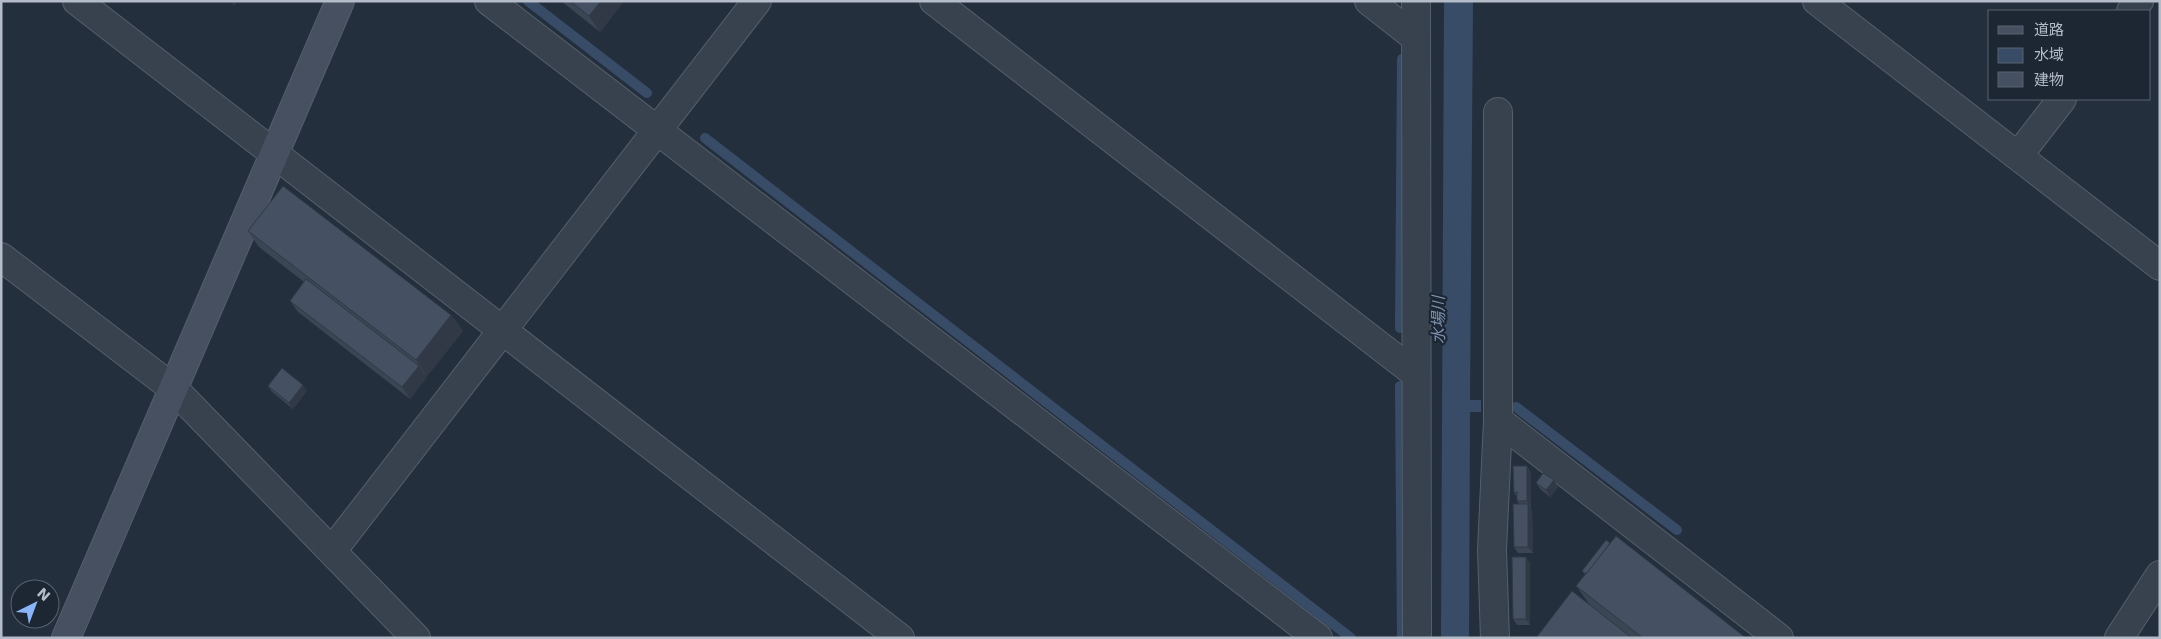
<svg xmlns="http://www.w3.org/2000/svg" width="2161" height="639" viewBox="0 0 2161 639" font-family="'DejaVu Sans','Noto Sans JP',sans-serif">
  <rect width="100%" height="100%" fill="#242f3e"/>
  <path fill="#394c67" d="M1444,1H1473L1470,400H1481V412H1470L1469,638H1441Z"/>
  <g fill="none" stroke-linecap="round" stroke-linejoin="round">
    <g stroke="#394c67" stroke-width="10">
      <path d="M528,1L647,93"/>
      <path d="M705,138L1351,638"/>
      <path d="M1400,328L1402,59"/>
      <path d="M1400,386L1402,638"/>
      <path d="M1516,407L1677,530"/>
    </g>
    <defs>
      <g id="street">
        <path d="M77,1L900,638"/>
        <path d="M489,1L1318,638"/>
        <path d="M934,1L1416,374"/>
        <path d="M1369,1L1416,38"/>
        <path d="M1416,1L1417,638"/>
        <path d="M1817,1L2160,266"/>
        <path d="M2131,11L2139,1"/>
        <path d="M2018,156L2062,99"/>
        <path d="M1,257L174,389L416,638"/>
        <path d="M1498,420L1779,638"/>
        <path d="M332,551L757,1"/>
        <path d="M1495,638L1492,550L1498,420V112"/>
        <path d="M2119,638L2160,575"/>
      </g>
      <path id="secondary" d="M66,638L340,1"/>
    </defs>
    <use href="#street" stroke="#565f6c" stroke-width="30"/>
    <use href="#secondary" stroke="#565f6c" stroke-width="30"/>
    <use href="#street" stroke="#38414e" stroke-width="28"/>
    <use href="#secondary" stroke="#465061" stroke-width="28"/>
  </g>
  <g fill="#3b4654">
    <path d="M561,1H624L600,32Z"/>
    <path d="M248,231L451,315L463,331L427,376L425,374L427,377L410,399L298,312L290,301L304,282L259,247Z"/>
    <path d="M268,386L307,391L293,409L272,392Z"/>
    <path d="M1531,472V507H1530L1532,510L1533,553H1518L1514,547L1519,504L1517,501V497L1514,493Z"/>
    <path d="M1536,483L1558,487L1550,497L1540,489Z"/>
    <path d="M1530,563V625H1517L1513,619Z"/>
    <path d="M1582,571L1746,638H1536L1590,605L1576,586L1585,575Z"/>
  </g>
  <g fill="#303945">
    <path d="M231,1H238L234,6Z"/>
    <path d="M601,1H624L600,32L589,16Z"/>
    <path d="M451,315L463,331L427,376L416,360Z"/>
    <path d="M419,366L427,377L410,399L402,387Z"/>
    <path d="M303,385L307,391L293,409L289,403Z"/>
    <path d="M1527,466L1531,472V507L1527,501Z"/>
    <path d="M1554,480L1558,487L1550,497L1546,490Z"/>
    <path d="M1528,504L1532,510L1533,553L1528,547Z"/>
    <path d="M1526,557L1530,563V625L1526,619Z"/>
  </g>
  <g fill="#455162" stroke="#303945">
    <path d="M570,1H601L589,16Z"/>
    <path d="M283,186L451,315L416,360L248,231Z"/>
    <path d="M306,279L419,366L402,387L290,301Z"/>
    <path d="M282,368L303,385L289,403L268,386Z"/>
    <path d="M1513,466H1527V501H1517V492L1514,493Z"/>
    <path d="M1543,473L1554,480L1546,490L1536,483Z"/>
    <path d="M1513,504H1528V547H1514Z"/>
    <path d="M1616,536L1746,638H1643L1576,586Z"/>
    <path d="M1606,540L1610,543L1586,574L1582,571Z"/>
    <path d="M1512,557H1526V619H1513Z"/>
    <path d="M1572,591L1632,638H1536Z"/>
  </g>
  <g text-anchor="middle" dominant-baseline="central" stroke-width="4.5" stroke-linejoin="round" paint-order="stroke">
    <g font-size="16" font-style="italic" fill="#7c92b1" stroke="#1d2633">
      <text transform="translate(1438 320) rotate(-90)">水場川</text>
    </g>
  </g>
  <rect width="2161" height="639" fill="none" stroke="#b4bcc9" stroke-width="5"/>
  <rect x="1988" y="10" width="162" height="90" fill="#1d2633" stroke="#59626f"/>
  <rect x="1998" y="26" width="25" height="8" fill="#465061" stroke="#59626f"/>
  <text x="2034" y="35" font-size="15" fill="#b4bcc9">道路</text>
  <rect x="1998" y="48" width="25" height="15" fill="#394c67" stroke="#59626f"/>
  <text x="2034" y="60" font-size="15" fill="#b4bcc9">水域</text>
  <rect x="1998" y="72" width="25" height="15" fill="#455162" stroke="#59626f"/>
  <text x="2034" y="85" font-size="15" fill="#b4bcc9">建物</text>
  <g transform="translate(35 604) rotate(42)"><circle r="24" fill="#1d2633" stroke="#59626f"/>
  <path d="M0-4L9 19L0 12L-9 19Z" fill="#8ab4f8"/>
  <text y="-8" font-size="14" font-weight="bold" text-anchor="middle" fill="#b4bcc9">N</text>
  </g>
</svg>
